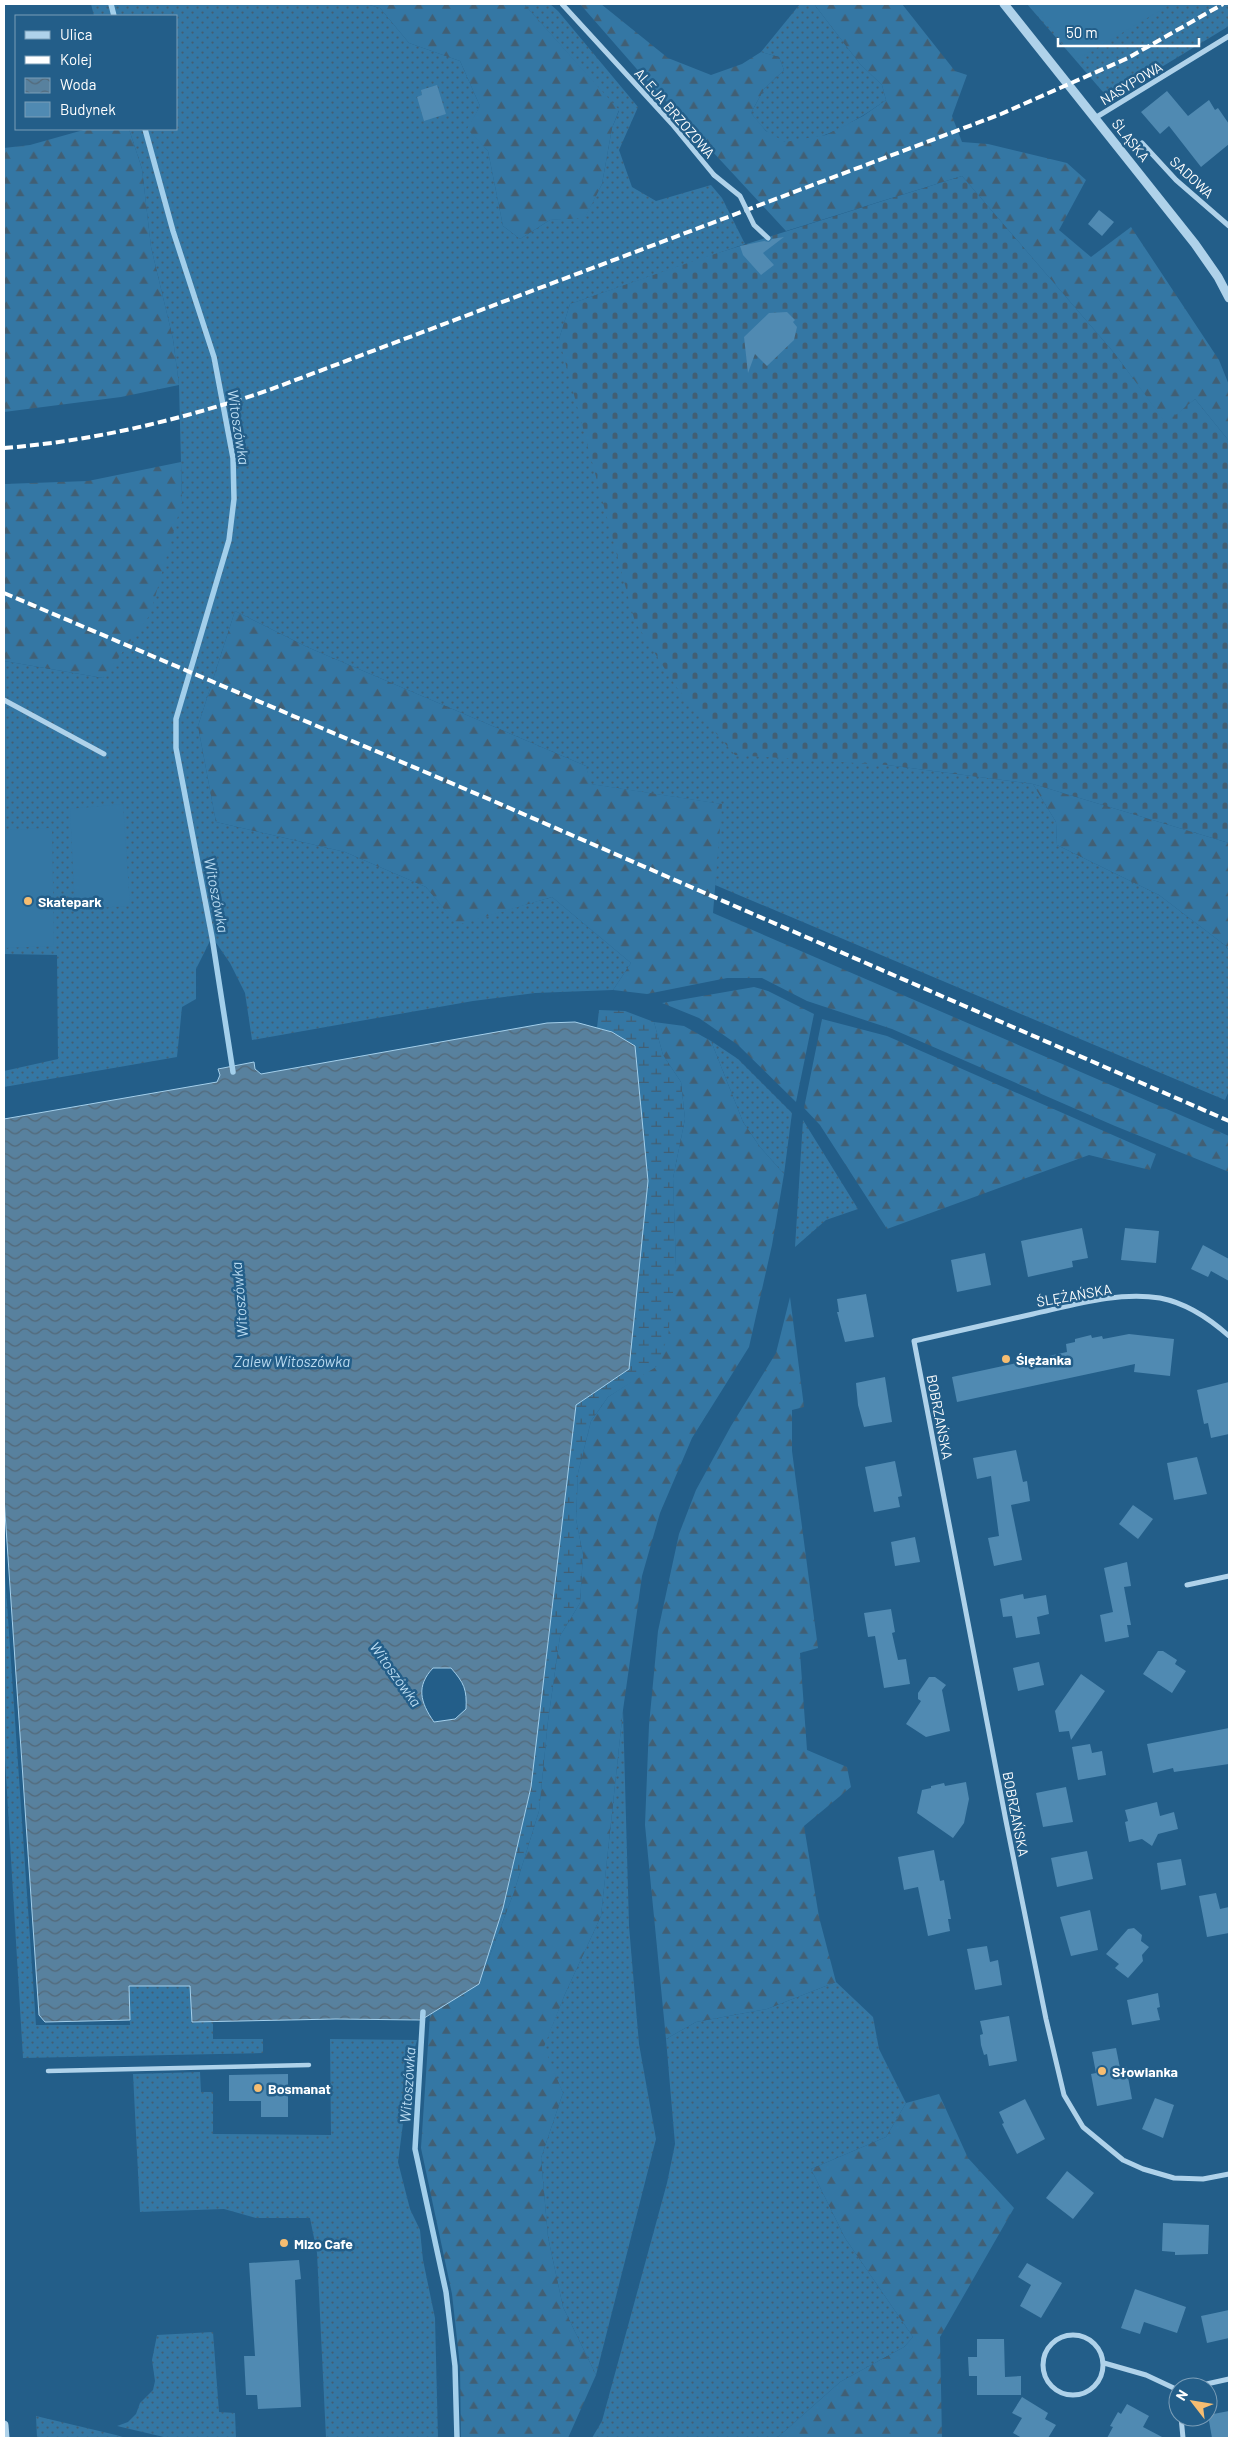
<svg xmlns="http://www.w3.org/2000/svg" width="1233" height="2442" viewBox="0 0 1233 2442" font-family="Barlow,sans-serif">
  <defs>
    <pattern id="grass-dots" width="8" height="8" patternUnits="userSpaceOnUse" patternTransform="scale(1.25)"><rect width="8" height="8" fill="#3477a4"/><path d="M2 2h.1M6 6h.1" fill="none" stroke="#415f74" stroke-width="1.8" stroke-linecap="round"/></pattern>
    <pattern id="forest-firs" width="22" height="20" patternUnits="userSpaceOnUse" patternTransform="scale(1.25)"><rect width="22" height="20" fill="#3477a4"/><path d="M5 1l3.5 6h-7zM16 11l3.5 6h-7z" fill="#415f74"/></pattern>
    <pattern id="wetland-marsh" width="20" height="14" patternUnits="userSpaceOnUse" patternTransform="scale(1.25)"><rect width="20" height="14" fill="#3477a4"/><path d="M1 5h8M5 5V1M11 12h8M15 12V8" fill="none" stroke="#415f74"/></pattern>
    <pattern id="cemetery-stones" width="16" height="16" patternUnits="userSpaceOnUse" patternTransform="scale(1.25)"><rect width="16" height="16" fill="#3477a4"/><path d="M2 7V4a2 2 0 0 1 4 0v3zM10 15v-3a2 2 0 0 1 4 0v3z" fill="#415f74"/></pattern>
    <pattern id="water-waves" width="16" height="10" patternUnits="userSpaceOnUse" patternTransform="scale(1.25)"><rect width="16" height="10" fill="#58819e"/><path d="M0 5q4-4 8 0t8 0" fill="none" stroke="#536979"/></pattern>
  </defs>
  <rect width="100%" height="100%" fill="#235e89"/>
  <g fill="url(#grass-dots)">
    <path d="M91,4H366L380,8L409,43L460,61L480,106L468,129L488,151L503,226L520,239L550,220L585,217L602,184L612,128L619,111L524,4H550L558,11L638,107L619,150L632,187L656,201L711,185L722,198L745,244L570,304L559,339L887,765L1033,784L1056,822L1057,845L1159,895L1226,946L1229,951V1091L1225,1100L715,885L721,804L590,784L586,766L307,647L235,611L198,726L216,822L345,852L426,887L457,924L552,897L631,963L613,990L535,993L473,1001L252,1040L245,993L230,963L212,937L196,969V999L182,1007L177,1057L4,1087V1071L58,1059L57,955L4,954V661L103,678L182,502L179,385L173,339L151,247L142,169L129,129H176V16H94Z"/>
    <path d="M800,4H814L860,64L882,85L886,100C859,119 821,144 786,142C772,141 759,123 751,113L764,89L784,70L779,57L761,52Z"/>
    <path d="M1027,4H1229V26L1109,99Z"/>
    <path d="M711,1041L738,1059L792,1113L784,1174L760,1147L743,1122Z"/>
    <path d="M803,1120L858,1209L826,1220L795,1247Z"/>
    <path d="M4,1560L36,2025H130L128,1986H191L192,2022H213V2039H263V2053L23,2058L4,1743Z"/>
    <path d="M623,1710L629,1926L639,2044L656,2139L596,2375L563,2307L548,2237L541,2158L563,2093L543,2048L565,1994L601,1916Z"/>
    <path d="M836,1982L873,2017L879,2049L906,2103L886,2137L811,2169L845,2238L913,2337L904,2347L840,2382L777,2438H592L602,2421L667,2183L675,2144L666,2039L696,2022L767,2009Z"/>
    <path d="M330,2039L417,2040L411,2062L398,2162L410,2209L420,2230L423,2260L435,2318L438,2438H326L317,2253L310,2218H256L224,2209L140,2212L133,2074L200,2072L201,2092H213V2134L331,2135Z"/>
    <path d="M213,2332L219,2412L235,2413L236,2438H168L117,2426L128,2422L136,2414L140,2403L153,2390L155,2381L152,2360L157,2335Z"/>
    <path d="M36,2416L116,2435L126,2438H37Z"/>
  </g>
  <g fill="url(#forest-firs)">
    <path d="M366,4H524L619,110L612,128L602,184L585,218L550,220L520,239L503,226L488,151L467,129L480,106L460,61L409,43L380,8Z"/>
    <path d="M580,4H601L668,58L711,75L742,64L761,52L779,57L784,70L764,89L751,113L766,131L785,142L826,135L863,116L886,100L882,85L860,64L814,4H902L955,71L967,75L952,116L962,142L988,144L1067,163L1086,180L1059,230L1091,257L1131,227L1219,360L1229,385V441L1195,399L1166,424L1115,354L962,176L786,231L649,83Z"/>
    <path d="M87,129H129L142,169L151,247L173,339L179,385L121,397L4,412V148L30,145Z"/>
    <path d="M181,462L182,502L150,615L103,678L4,661V484L88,481Z"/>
    <path d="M235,611L307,647L586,766L591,784L722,804L713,913L1229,1136V1172L1115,1126L892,1029L807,1001L762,978H727L647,994L613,990L631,963L552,897L457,925L426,887L345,852L216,822L198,726Z"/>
    <path d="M1033,784L1229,843V951L1226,946L1159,895L1057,845L1056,822Z"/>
    <path d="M754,987L768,991L814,1014L796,1102L738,1045L699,1018L662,1003Z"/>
    <path d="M822,1019L887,1036L1156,1154L1150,1170L1089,1155L887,1229L820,1125L804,1108Z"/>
    <path d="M654,1022L684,1026L711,1041L743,1122L760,1147L784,1174L772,1245L749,1347L692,1438L660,1513L642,1576L623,1710L601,1916L565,1994L544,2047L563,2093L541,2158L548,2237L563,2307L596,2375L568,2438H461L460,2366L452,2294L421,2148L430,2015L479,1984L514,1892L539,1811L548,1721L560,1636L580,1603L583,1555L576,1519L578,1473L591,1421L608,1397L631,1382L676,1266L673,1178L685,1119L681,1082L663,1055Z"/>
    <path d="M790,1297L804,1407L792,1410V1451L818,1648L800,1653L807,1750L847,1767L851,1787L804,1826L819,1917L836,1982L767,2009L696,2022L666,2039L645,1825L649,1725L658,1631L679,1534L696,1490L731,1426L776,1353Z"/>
    <path d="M939,2094L968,2158L1014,2208L940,2337L942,2438H777L840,2382L904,2347L913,2337L845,2238L811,2169L886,2137L906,2103Z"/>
  </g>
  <path fill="url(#wetland-marsh)" d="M599,1010L625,1011L654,1022L663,1055L681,1082L685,1119L673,1178L676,1266L668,1337L656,1367L608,1397L591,1421L578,1473L576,1519L583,1555L580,1603L560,1636L548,1721L539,1811L514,1892L479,1984L421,2020L427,2003L503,1908L531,1787L576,1405L629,1369L612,1032L597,1028Z"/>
  <path fill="url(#cemetery-stones)" d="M962,176L1115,354L1166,423L1195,399L1229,441V843L1033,784L887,765L735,755L677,688L635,622L559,339L570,304L702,258Z"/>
  <g fill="#3477a4">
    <path d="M1032,4H1171L1076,60Z"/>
    <path d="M123,804L130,906L75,909L70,809Z"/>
    <path d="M52,828L54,946L4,948V830Z"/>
  </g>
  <path fill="url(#water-waves)" stroke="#a3cfeb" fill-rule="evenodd" d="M575,1022L612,1032L635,1046L648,1181L629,1369L576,1405L531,1787L503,1908L479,1984L421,2020L336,2019L192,2022L190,1986H129L130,2020L45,2022L39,2015L4,1498V1119L217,1082L220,1075L218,1069L254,1062L255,1069L261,1074L547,1023ZM433,1668H451C464,1683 467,1689 466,1709L455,1719L434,1722C420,1702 416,1686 433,1668Z"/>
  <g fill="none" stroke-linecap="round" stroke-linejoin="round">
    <g stroke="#a3cfeb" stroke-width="5.5">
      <path d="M111,4L114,16"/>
      <path d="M145,129L173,231L214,357L233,458L234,499L229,540L176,719V748L212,937L233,1072"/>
      <path d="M423,2012L415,2149L446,2292L455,2366L457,2438"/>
    </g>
  </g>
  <g fill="#508ab2">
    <path d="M437,85L446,114L424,121L417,97L422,95L421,90Z"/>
    <path d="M1167,91L1188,116L1209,100L1215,110L1218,108L1229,124V144L1201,167L1169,126L1160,134L1141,112Z"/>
    <path d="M1099,210L1114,222L1102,236L1088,224Z"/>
    <path d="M784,237L763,253L774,265L761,275L743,255L740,246L764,241L769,242L772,239Z"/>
    <path d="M787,312L795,320L793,322L797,327L794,340L767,366L755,354L748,373L744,337L769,313Z"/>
    <path d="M1082,1228L1088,1258L1072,1261L1073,1267L1028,1277L1021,1241Z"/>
    <path d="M1125,1228L1159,1231L1156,1263L1121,1260Z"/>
    <path d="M1203,1245L1229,1259V1281L1211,1271L1208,1277L1191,1269Z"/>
    <path d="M985,1253L991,1285L957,1292L951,1260Z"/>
    <path d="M866,1294L874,1337L845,1342L837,1312H839L837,1299Z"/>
    <path d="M1129,1334L1174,1339L1170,1376L1134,1372L1135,1364L957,1402L952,1377L1067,1352L1066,1344L1075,1342V1339L1091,1335L1092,1338L1102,1336L1103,1339Z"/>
    <path d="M885,1377L892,1422L864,1427L858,1405L856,1383Z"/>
    <path d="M1229,1382V1434L1211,1438L1208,1423L1204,1424L1197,1390Z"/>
    <path d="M1016,1450L1023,1482L1027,1481L1030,1501L1011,1505L1022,1560L994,1566L988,1538L999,1536L991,1476L977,1479L973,1458Z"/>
    <path d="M1197,1457L1207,1494L1174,1500L1167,1463Z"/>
    <path d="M895,1461L902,1496L898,1497L900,1507L874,1512L865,1467Z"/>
    <path d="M1133,1505L1153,1519L1138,1539L1119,1524Z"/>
    <path d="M915,1537L920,1562L895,1566L891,1542Z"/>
    <path d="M1127,1562L1131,1586L1124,1587L1131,1625H1127L1129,1637L1105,1642L1100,1615L1113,1612L1104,1568Z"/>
    <path d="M1023,1594L1024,1599L1046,1595L1049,1614L1037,1617L1040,1634L1016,1638L1012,1616L1003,1617L1000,1599Z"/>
    <path d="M891,1609L895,1632L892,1633L898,1660L906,1659L910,1684L884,1688L875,1636L868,1637L864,1613Z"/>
    <path d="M1158,1651H1163L1177,1660L1175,1664L1186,1671L1172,1693L1143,1674Z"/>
    <path d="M1039,1662L1044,1685L1018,1691L1013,1668Z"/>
    <path d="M1081,1674L1105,1691L1071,1740L1069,1731L1059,1732L1055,1711Z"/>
    <path d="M929,1677H935L946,1685L942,1690L950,1731L926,1737L906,1724L921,1701L918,1699V1693Z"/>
    <path d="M1229,1728V1764L1174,1772L1173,1768L1153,1773L1147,1744Z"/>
    <path d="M1090,1744L1092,1753L1102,1751L1106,1775L1078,1780L1072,1747Z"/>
    <path d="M966,1782L969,1799L964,1823L953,1838L917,1813L922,1790L931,1788V1786L944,1783L945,1786Z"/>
    <path d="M1066,1787L1073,1822L1043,1827L1036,1793Z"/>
    <path d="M1157,1802L1160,1816L1174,1812L1178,1829L1158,1834L1152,1846L1142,1839L1129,1842L1125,1822L1128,1821L1125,1810Z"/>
    <path d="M934,1850L940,1881L944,1880L951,1919H948L950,1931L928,1936L918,1887L904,1890L898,1857Z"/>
    <path d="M1087,1851L1093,1879L1057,1887L1051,1858Z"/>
    <path d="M1181,1859L1186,1885L1161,1890L1157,1863Z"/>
    <path d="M1216,1893L1220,1909L1229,1907V1933L1207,1937L1199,1896Z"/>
    <path d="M1090,1910L1098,1950L1071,1956L1060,1917Z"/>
    <path d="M1134,1928L1142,1935L1141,1941L1149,1947L1142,1955L1143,1961L1128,1978L1115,1968L1119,1964L1106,1954L1128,1929Z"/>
    <path d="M987,1946L990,1962L998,1960L1002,1985L975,1990L967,1949Z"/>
    <path d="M1158,1993L1160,2007L1157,2008L1160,2020L1132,2025L1127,2000Z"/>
    <path d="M1009,2016L1017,2061L989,2066L987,2054L984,2055L981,2045L980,2035L983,2034L980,2021Z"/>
    <path d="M1116,2048L1120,2068L1126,2066L1132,2099L1097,2106L1091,2074L1096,2073L1092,2052Z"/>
    <path d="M288,2074V2117H261V2101H229V2075Z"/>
    <path d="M1155,2098L1174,2105L1163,2138L1142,2129Z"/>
    <path d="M1025,2099L1045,2139L1017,2154L1002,2124L1004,2123L999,2112Z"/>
    <path d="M1067,2171L1094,2193L1073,2219L1046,2198Z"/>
    <path d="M1163,2223L1209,2225L1208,2254L1175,2255V2252L1162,2251Z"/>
    <path d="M299,2260L301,2279L295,2280L301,2407L258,2409L257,2395H246L244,2356H255L249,2263Z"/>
    <path d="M1027,2263L1062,2283L1041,2318L1020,2306L1031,2285L1018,2277Z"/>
    <path d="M1135,2289L1186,2307L1177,2333L1144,2322L1140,2334L1121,2328Z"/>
    <path d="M1229,2310V2338L1207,2343L1201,2316Z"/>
    <path d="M977,2339H1004L1005,2377L1021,2376V2395H977V2376H969L968,2357H977Z"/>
    <path d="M1022,2397L1048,2413L1045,2419L1056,2425L1048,2438H1022L1013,2433L1022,2418L1012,2413Z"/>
    <path d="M1127,2404L1149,2416L1143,2427L1164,2438H1107L1113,2427L1110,2426L1118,2412L1121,2414Z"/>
    <path d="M1229,2411V2438H1212L1208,2415Z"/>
  </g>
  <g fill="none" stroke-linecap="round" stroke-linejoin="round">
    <path stroke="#afd2ea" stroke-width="4.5" d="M48,2071L309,2065"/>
    <g stroke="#afd2ea" stroke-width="5">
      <path d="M562,4L672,124L714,175"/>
      <path d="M1095,118L1229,36"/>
      <path d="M1142,143L1176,180L1229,226"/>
      <path d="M4,700L104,754"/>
      <path d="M1229,1336C1210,1319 1186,1303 1160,1298C1119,1291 1073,1305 1033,1314C993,1323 954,1332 914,1341L1006,1821L1046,2019L1064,2095L1083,2127L1123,2160L1143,2169L1174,2178L1203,2179L1229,2174"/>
      <path d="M1187,1585L1229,1576"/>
      <circle cx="1073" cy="2365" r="30"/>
      <path d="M1104,2363L1146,2375L1178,2390"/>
      <path d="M1193,2387L1229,2379"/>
      <path d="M1181,2417L1183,2438"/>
    </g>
    <g stroke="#afd2ea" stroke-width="9">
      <path d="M1004,4L1195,244L1218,277L1229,298"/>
      <path d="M4,2425L5,2438"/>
    </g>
    <g stroke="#fff" stroke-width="4" stroke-dasharray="9 4" stroke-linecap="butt">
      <path d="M4,448C95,441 183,419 269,390L1001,114L1128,58L1223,4"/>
      <path d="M4,593L491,800L1229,1121"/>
    </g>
    <path stroke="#afd2ea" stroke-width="5" d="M714,175L740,196L754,225L768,238"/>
  </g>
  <g fill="#f6bd71" stroke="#235e89" stroke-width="2">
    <circle cx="28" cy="901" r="5"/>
    <circle cx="1006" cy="1359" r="5"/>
    <circle cx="1102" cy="2071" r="5"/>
    <circle cx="258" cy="2088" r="5"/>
    <circle cx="284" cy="2243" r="5"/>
  </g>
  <g text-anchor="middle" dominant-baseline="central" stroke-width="5" stroke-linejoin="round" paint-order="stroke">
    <g font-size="14" fill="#fff" stroke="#235e89">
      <text transform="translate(1131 83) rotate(-31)">NASYPOWA</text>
      <text transform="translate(675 113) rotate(49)">ALEJA BRZOZOWA</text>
      <text transform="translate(1131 140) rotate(51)">ŚLĄSKA</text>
      <text transform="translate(1192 177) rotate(43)">SADOWA</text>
      <text transform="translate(1074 1295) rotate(-10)">ŚLĘŻAŃSKA</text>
      <text transform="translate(940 1417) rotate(79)">BOBRZAŃSKA</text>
      <text transform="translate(1016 1814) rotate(79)">BOBRZAŃSKA</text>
    </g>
    <g font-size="14" font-weight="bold" fill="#fff" stroke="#235e89" text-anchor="start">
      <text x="38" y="901">Skatepark</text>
      <text x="1016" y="1359">Ślężanka</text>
      <text x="1112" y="2071">Słowianka</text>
      <text x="268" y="2088">Bosmanat</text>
      <text x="294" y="2243">Mizo Cafe</text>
    </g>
    <g font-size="15" font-style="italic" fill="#badbf1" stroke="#235e89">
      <text transform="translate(239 427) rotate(81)">Witoszówka</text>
      <text transform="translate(217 895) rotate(79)">Witoszówka</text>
      <text transform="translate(239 1300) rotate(-95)">Witoszówka</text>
      <text x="292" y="1361">Zalew Witoszówka</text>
      <text transform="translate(396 1674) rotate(54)">Witoszówka</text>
      <text transform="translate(407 2085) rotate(-86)">Witoszówka</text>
    </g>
  </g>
  <rect width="1233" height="2442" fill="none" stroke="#ffffff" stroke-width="10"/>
  <rect x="15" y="15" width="162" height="115" fill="#235e89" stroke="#7b9eb8"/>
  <rect x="25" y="31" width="25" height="8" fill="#afd2ea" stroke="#7b9eb8"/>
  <text x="60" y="40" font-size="15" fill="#ffffff">Ulica</text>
  <rect x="25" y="56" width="25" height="8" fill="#ffffff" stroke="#7b9eb8"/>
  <text x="60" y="65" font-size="15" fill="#ffffff">Kolej</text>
  <rect x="25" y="78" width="25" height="15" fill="url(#water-waves)" stroke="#7b9eb8"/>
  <text x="60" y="90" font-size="15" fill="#ffffff">Woda</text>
  <rect x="25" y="102" width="25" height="15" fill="#508ab2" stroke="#7b9eb8"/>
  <text x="60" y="115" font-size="15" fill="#ffffff">Budynek</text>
  <g transform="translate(1193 2402) rotate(301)"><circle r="24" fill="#235e89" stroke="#7b9eb8"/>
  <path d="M0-4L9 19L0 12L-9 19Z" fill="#f6bd71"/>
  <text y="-8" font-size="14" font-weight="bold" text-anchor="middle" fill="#ffffff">N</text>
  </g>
  <path d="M1058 38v8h141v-8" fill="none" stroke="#ffffff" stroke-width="2.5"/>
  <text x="1066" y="38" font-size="15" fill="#ffffff" stroke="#235e89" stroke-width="4" paint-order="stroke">50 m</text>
</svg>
